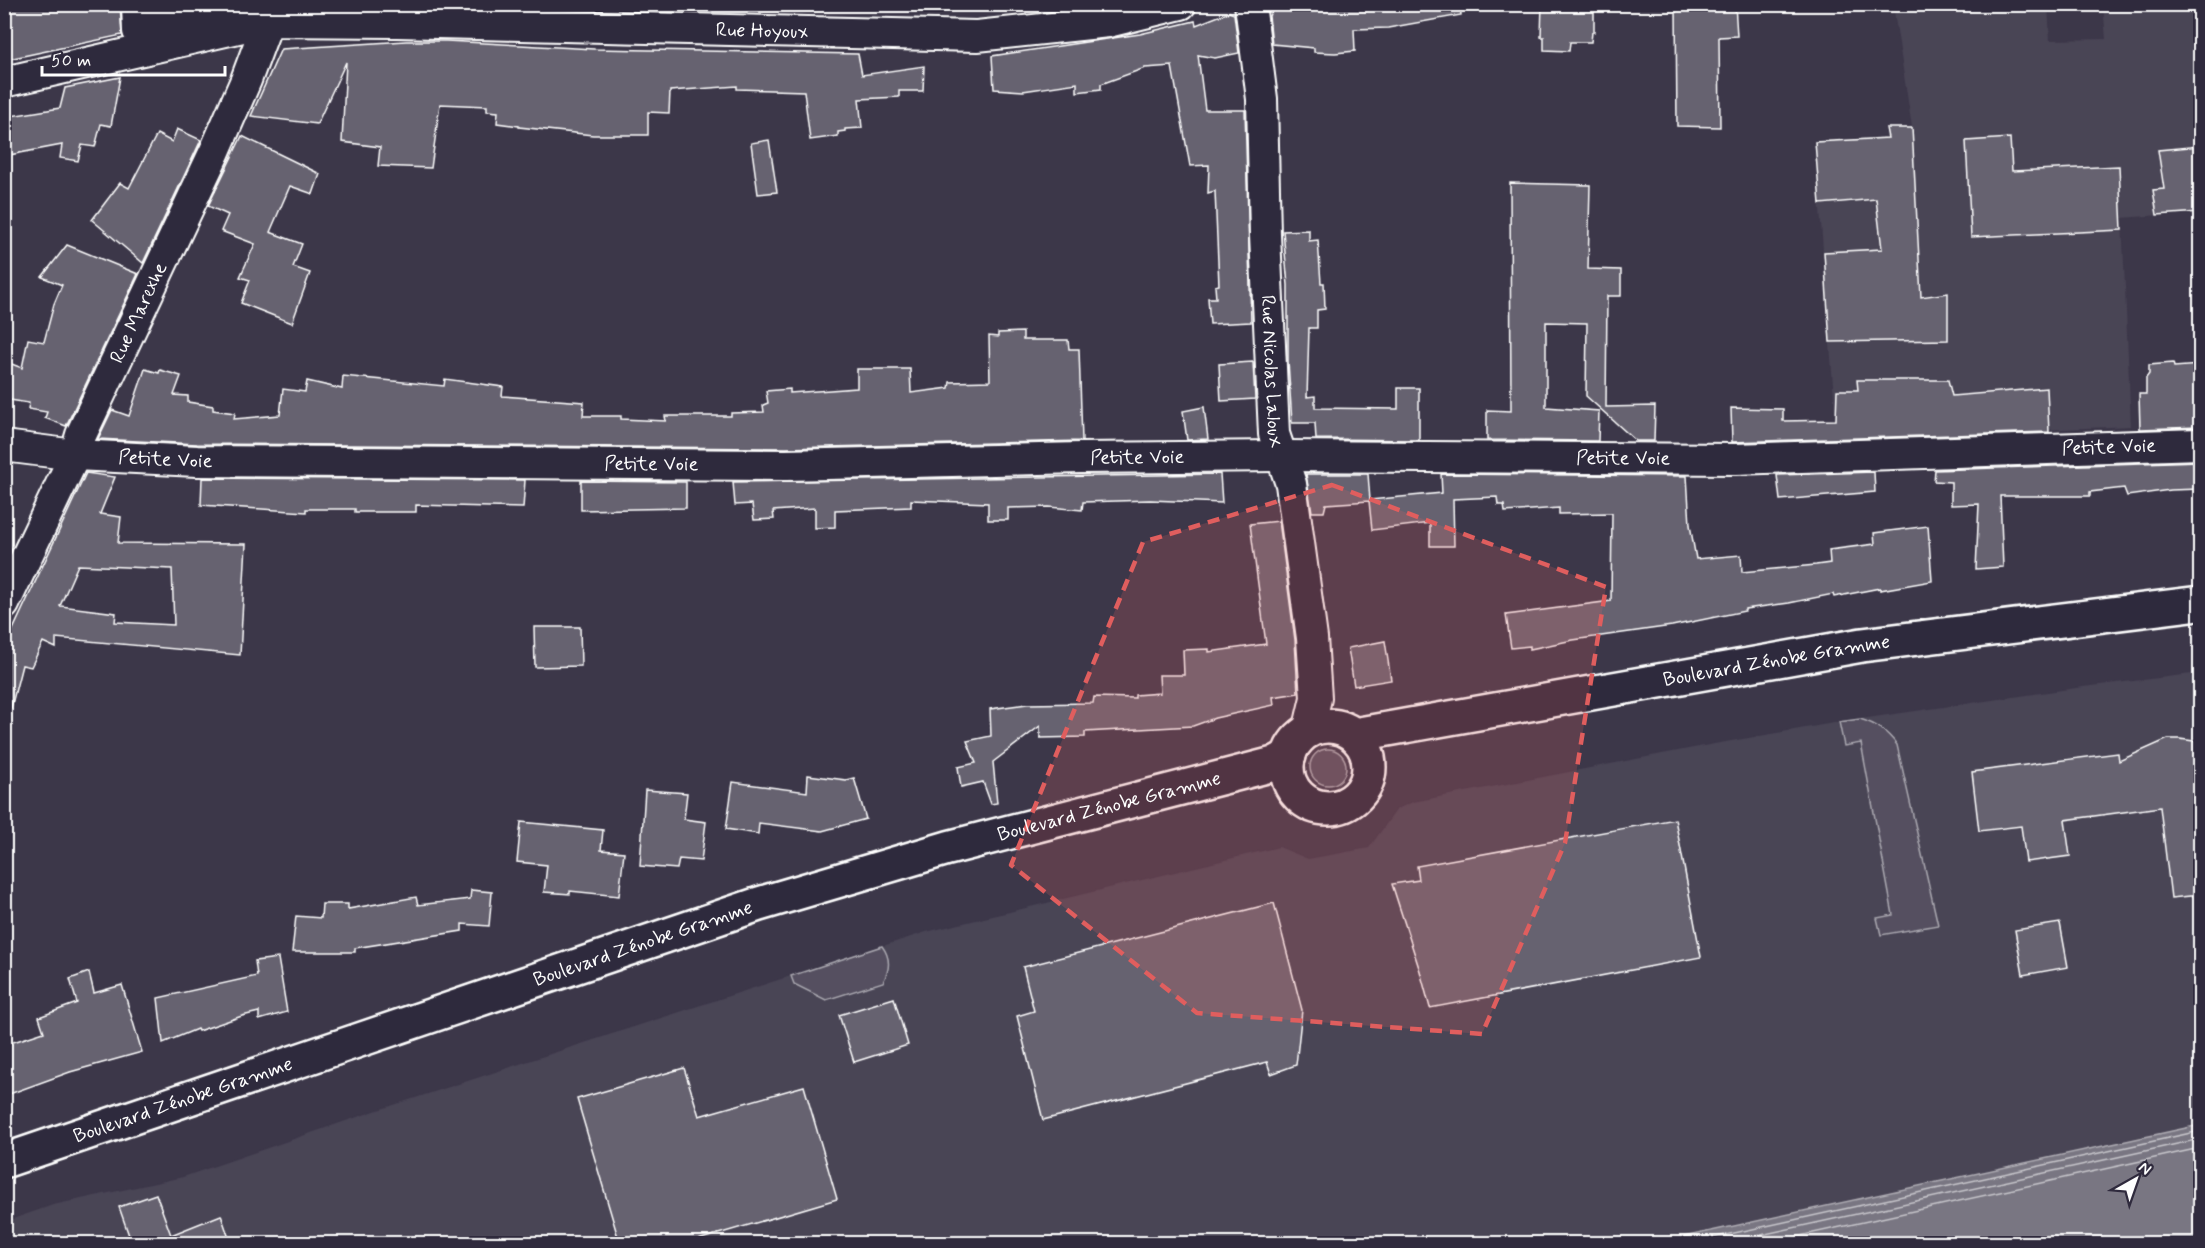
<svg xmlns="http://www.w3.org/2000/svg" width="2205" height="1248" viewBox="0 0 2205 1248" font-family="Mynerve,sans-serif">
  <rect width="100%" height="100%" fill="#3c3749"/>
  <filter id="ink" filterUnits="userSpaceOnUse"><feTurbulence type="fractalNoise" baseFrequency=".0167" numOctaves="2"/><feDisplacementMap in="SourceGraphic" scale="12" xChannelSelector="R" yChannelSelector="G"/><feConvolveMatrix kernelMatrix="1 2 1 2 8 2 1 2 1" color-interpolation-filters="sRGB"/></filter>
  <g filter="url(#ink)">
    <g fill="#494455">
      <path d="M1893,5H2048L2050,40L2106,39L2103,5H2200V212L2122,218L2131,426L1837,439L1815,142L1887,138L1886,128L1912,127Z"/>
      <path d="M2200,673V1125L1656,1244H5L4,1222L53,1205L183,1177L372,1112L926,932L1279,847L1308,859L1369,848L1397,809L1413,802L1714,744L1839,722L2083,687Z"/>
    </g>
    <g fill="#555060" stroke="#aaa8b0" stroke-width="1.5">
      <path d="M1860,719C1876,724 1887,731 1897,745L1938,925L1881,935L1877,918L1893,915L1861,743L1844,746L1839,722Z"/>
      <circle cx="1328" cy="767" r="18"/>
      <path d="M882,946C891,958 890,969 883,982L826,1000L794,984L791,976Z"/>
    </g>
    <path fill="#797682" stroke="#afadb4" stroke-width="1.5" d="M2200,1125V1243H1656Z"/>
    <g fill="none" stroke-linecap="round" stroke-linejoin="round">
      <g stroke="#c9c8cd" stroke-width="1.5">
        <path d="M1684,1244L2200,1131"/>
        <path d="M1720,1244L2200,1139"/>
        <path d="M1763,1244L2200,1148"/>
      </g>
    </g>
    <g fill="#666270" stroke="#fff" stroke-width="1.5" fill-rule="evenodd">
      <path d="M4,4H120L122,35L4,60Z"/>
      <path d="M1275,4H1460L1461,15L1388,28L1354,29L1355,51L1335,53L1314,52V48L1272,44L1269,16Z"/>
      <path d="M1542,4H1594V32H1592L1591,42H1570L1569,51L1544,50V37H1541Z"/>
      <path d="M1676,4H1735L1737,36L1719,37L1720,127L1677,126Z"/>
      <path d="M1229,12L1234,14L1239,53L1215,58L1198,55L1205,110H1245L1251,322L1210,324L1208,298H1216L1215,286L1219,285L1215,191L1208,193L1209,165L1190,166L1172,66L1145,68L1101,84V89L1077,92V83L1023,91L994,89L992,56L1140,34L1195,21L1196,25Z"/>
      <path d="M406,41H446L594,49L858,54L862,75L924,66L923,91H899V97L859,99L862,128L845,129V131L838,132V136L810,140L804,91L737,89V86L670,91L669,113L648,112V135H593L519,127V126L497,123L498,112L487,111V106L440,104L431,168L378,166L380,147L342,142L346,62L317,124L251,116L281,49Z"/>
      <path d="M120,77L111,126L101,124L95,147L82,145L78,161L60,158L62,145L9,155L4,117L60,108L65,88Z"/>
      <path d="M1886,128H1912L1921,297L1948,293V340L1830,342L1824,252L1882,249L1876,199L1820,204L1815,142L1888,138Z"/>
      <path d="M177,129L201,140L143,263L92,220L120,183L129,188L157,134L172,142Z"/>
      <path d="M242,136L320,174L313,194L290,186L270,232L302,244L293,267L310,273L292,323L241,303L250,280L240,277L255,244L221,231L228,215L208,206Z"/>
      <path d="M2010,138L2012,171L2119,166L2122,230L1971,237L1966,141Z"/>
      <path d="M769,140L777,192L758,194L751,143Z"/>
      <path d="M2200,146V212L2157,215L2153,190L2164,189L2158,150Z"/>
      <path d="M1510,183L1590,185L1588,269L1621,270V296H1607L1606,407L1655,406L1654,441H1636L1586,396L1587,323L1546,322V407L1599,411L1598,441L1487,440V410L1511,411Z"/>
      <path d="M1309,230V241L1318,240L1321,283H1324L1325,309L1317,310V328H1309L1307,397L1315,396V408L1398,409V388H1419V440L1316,439L1315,423H1292L1288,361V285L1283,231Z"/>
      <path d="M67,245L138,274L66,426L45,418L47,412L28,409L29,403L4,399V387L9,363L22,368L28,339L44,342L54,304L62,285L42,277Z"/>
      <path d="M1023,332V340H1068L1069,349H1079L1082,441L786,448L197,444L98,439L112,410L129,416L145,369L159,373L160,370L181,376L174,395L188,396V402L213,406V410L235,413L234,419L280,415L283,389L305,392L307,381L342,389L343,376L444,386L445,379L503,387L502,396L584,402L583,416H621V419L666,421L665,416H731V413L764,412L763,405L768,403L766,391L790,389V393L857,388V369H910L911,393L949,388L950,382L990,381L989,336L998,337V333Z"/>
      <path d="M1253,362L1255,399L1221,401L1219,364Z"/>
      <path d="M2173,363L2174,367L2200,365V427L2140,429L2139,394H2146V378L2149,374V365Z"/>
      <path d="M1857,380H1948L1952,396L2047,388L2049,432L1732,442L1731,408L1783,409V421L1836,420L1837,390H1858Z"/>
      <path d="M1204,407L1208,439L1187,440L1183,411Z"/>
      <path d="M2200,461V489L2170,490L2127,496L2124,488L2090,492V496H2000L2003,567L1976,569L1979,504L1951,505V482L1934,481L1935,470Z"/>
      <path d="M1874,472L1875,492L1780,500L1777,475Z"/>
      <path d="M86,473L115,477L100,514L121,517L118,543L246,544L240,655L56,638V648L43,642L31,667L22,665L11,708L4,707V649ZM78,565L172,569L174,625L115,622L116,613L60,606Z"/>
      <path d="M1220,474L1222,503L1150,500L1083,502L1082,510L1049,507L1008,508V520H988V503L911,500V507L835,510V527L815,528V508L773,511L774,519L754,520L752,504L735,505L733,482Z"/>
      <path d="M1306,474H1368L1370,500L1442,493L1441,474L1687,476L1690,525L1696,559L1741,555L1742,572L1816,565L1830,563L1829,550L1875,544L1874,533L1928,526L1932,581L1880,590V588L1834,597L1833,594L1789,603L1745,609V611L1672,626L1573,640L1530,649V646L1511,648L1506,615L1611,601L1612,513L1559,514V508L1505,512L1504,505H1498L1497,497L1453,499L1454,546H1430V523L1372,530L1369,501L1326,504L1324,512H1312Z"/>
      <path d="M202,478L525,480L523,508L416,505V512H355V509H306V512L201,505Z"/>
      <path d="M581,481L686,482V508L581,510Z"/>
      <path d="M1279,521L1295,640L1298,693L1273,697L1274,705L1215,718L1193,726L1085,732V737L1040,738V726L993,762L997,803L991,804L983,782L961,787L958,767L976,763L967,741L991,736L990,709L1027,704L1093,703L1094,697L1135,698V695L1160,693L1159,675H1184L1183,650L1209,649V652L1266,644L1250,524Z"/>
      <path d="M534,627H580L581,666L535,667Z"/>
      <path d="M1385,641L1391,680L1354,686L1348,648Z"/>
      <path d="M2168,739H2180L2200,742V895L2171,898L2160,807L2065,820L2070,856L2026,862L2021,826L1979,831L1972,772L2118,753L2119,761Z"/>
      <path d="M808,775L846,780L854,778L866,819L822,831L759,823L758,834L726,829L733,782L807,792Z"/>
      <path d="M645,790L687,793L684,819L706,822L701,861L679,859L677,869L640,866Z"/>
      <path d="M1675,819L1701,957L1430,1008L1420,971L1392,884L1419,880L1417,866Z"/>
      <path d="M521,822L603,830L601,850L624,852L619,896L570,891V894L544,892L547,865L517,862Z"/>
      <path d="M471,890L492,892L489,926L462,924V931L355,948V952H292L296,916L321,918L322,904H348V909L416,897L418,905L470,899Z"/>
      <path d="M1274,903L1302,1010L1296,1065L1271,1074L1267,1062L1043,1120L1017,1016L1034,1011L1023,967Z"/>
      <path d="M2060,923L2068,967L2023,975L2015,930Z"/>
      <path d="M278,958L287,1012L259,1020V1012L242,1016L198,1031L197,1029L163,1043L158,998L257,976L255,961Z"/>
      <path d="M89,972L94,993L122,985L142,1052L70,1072L4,1096V1045L44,1032L39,1017L77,1003L70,979Z"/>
      <path d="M894,998L908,1045L854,1062L839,1015Z"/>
      <path d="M684,1068L699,1116L804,1086L837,1199L684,1244H620L577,1099Z"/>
      <path d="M156,1194L171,1235L221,1215L231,1244H132L119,1207Z"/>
    </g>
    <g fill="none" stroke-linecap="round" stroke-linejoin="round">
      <defs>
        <g id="minor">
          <path d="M137,4L138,31L174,18L244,4"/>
          <path id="s1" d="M1250,4L1262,99L1265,235L1274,434L1291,484L1312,638L1316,698L1308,732"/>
          <path id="s2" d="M4,82L269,21L397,22L977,36L1108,22L1181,4"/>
          <path id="s3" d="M4,446L75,455L197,461L786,465L1081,458L1282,456L1736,459L2200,444"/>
          <path id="s4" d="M4,604L75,455L81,435L215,151L246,80L274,5"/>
        </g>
        <g id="major">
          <circle cx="1328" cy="767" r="41"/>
          <path id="s5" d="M1354,735L1862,645L2200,603"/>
          <path id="s6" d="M4,1161L759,904L948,848L1274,764L1289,756"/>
        </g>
      </defs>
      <use href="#minor" stroke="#fff" stroke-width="34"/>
      <use href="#major" stroke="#fff" stroke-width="38"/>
      <use href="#minor" stroke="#2f2a3d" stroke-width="30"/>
      <use href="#major" stroke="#2f2a3d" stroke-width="33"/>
    </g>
  </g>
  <path fill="#e05e5e" fill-opacity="0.2" stroke="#e05e5e" stroke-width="4.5" stroke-dasharray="12 8" stroke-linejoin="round" d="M1332,485L1606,587L1565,843L1482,1034L1197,1013L1011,865L1143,542Z"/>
  <g text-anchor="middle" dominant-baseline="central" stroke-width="5" stroke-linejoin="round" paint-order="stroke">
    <g font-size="20" fill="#fff" stroke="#2f2a3d">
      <text stroke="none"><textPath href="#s2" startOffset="765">Rue Hoyoux</textPath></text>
      <text stroke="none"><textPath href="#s4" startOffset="321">Rue Marexhe</textPath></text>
      <text stroke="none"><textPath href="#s1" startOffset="368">Rue Nicolas Laloux</textPath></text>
      <text stroke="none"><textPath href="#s3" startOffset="2106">Petite Voie</textPath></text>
      <text stroke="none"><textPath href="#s3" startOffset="1134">Petite Voie</textPath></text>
      <text stroke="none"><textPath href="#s3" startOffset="1620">Petite Voie</textPath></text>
      <text stroke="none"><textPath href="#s3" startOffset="162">Petite Voie</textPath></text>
      <text stroke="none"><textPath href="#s3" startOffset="648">Petite Voie</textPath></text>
      <text stroke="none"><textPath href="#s5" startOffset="429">Boulevard Zénobe Gramme</textPath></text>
      <text stroke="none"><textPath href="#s6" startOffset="1161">Boulevard Zénobe Gramme</textPath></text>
      <text stroke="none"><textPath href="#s6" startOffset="675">Boulevard Zénobe Gramme</textPath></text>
      <text stroke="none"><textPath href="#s6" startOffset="189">Boulevard Zénobe Gramme</textPath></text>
    </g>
  </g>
  <rect width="2205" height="1248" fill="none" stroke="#2f2a3d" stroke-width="24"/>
  <rect x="12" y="12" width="2181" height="1224" fill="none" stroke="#fff" stroke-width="2" filter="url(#ink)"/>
  <g transform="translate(2136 1179) rotate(40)" stroke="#2f2a3d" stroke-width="4.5" paint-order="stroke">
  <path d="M0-4.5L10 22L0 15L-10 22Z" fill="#ffffff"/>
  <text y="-9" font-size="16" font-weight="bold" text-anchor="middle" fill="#ffffff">N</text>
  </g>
  <path d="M42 66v9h183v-9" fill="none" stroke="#ffffff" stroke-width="3"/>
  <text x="51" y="66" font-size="18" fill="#ffffff" stroke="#2f2a3d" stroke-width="4.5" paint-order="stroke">50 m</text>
</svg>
